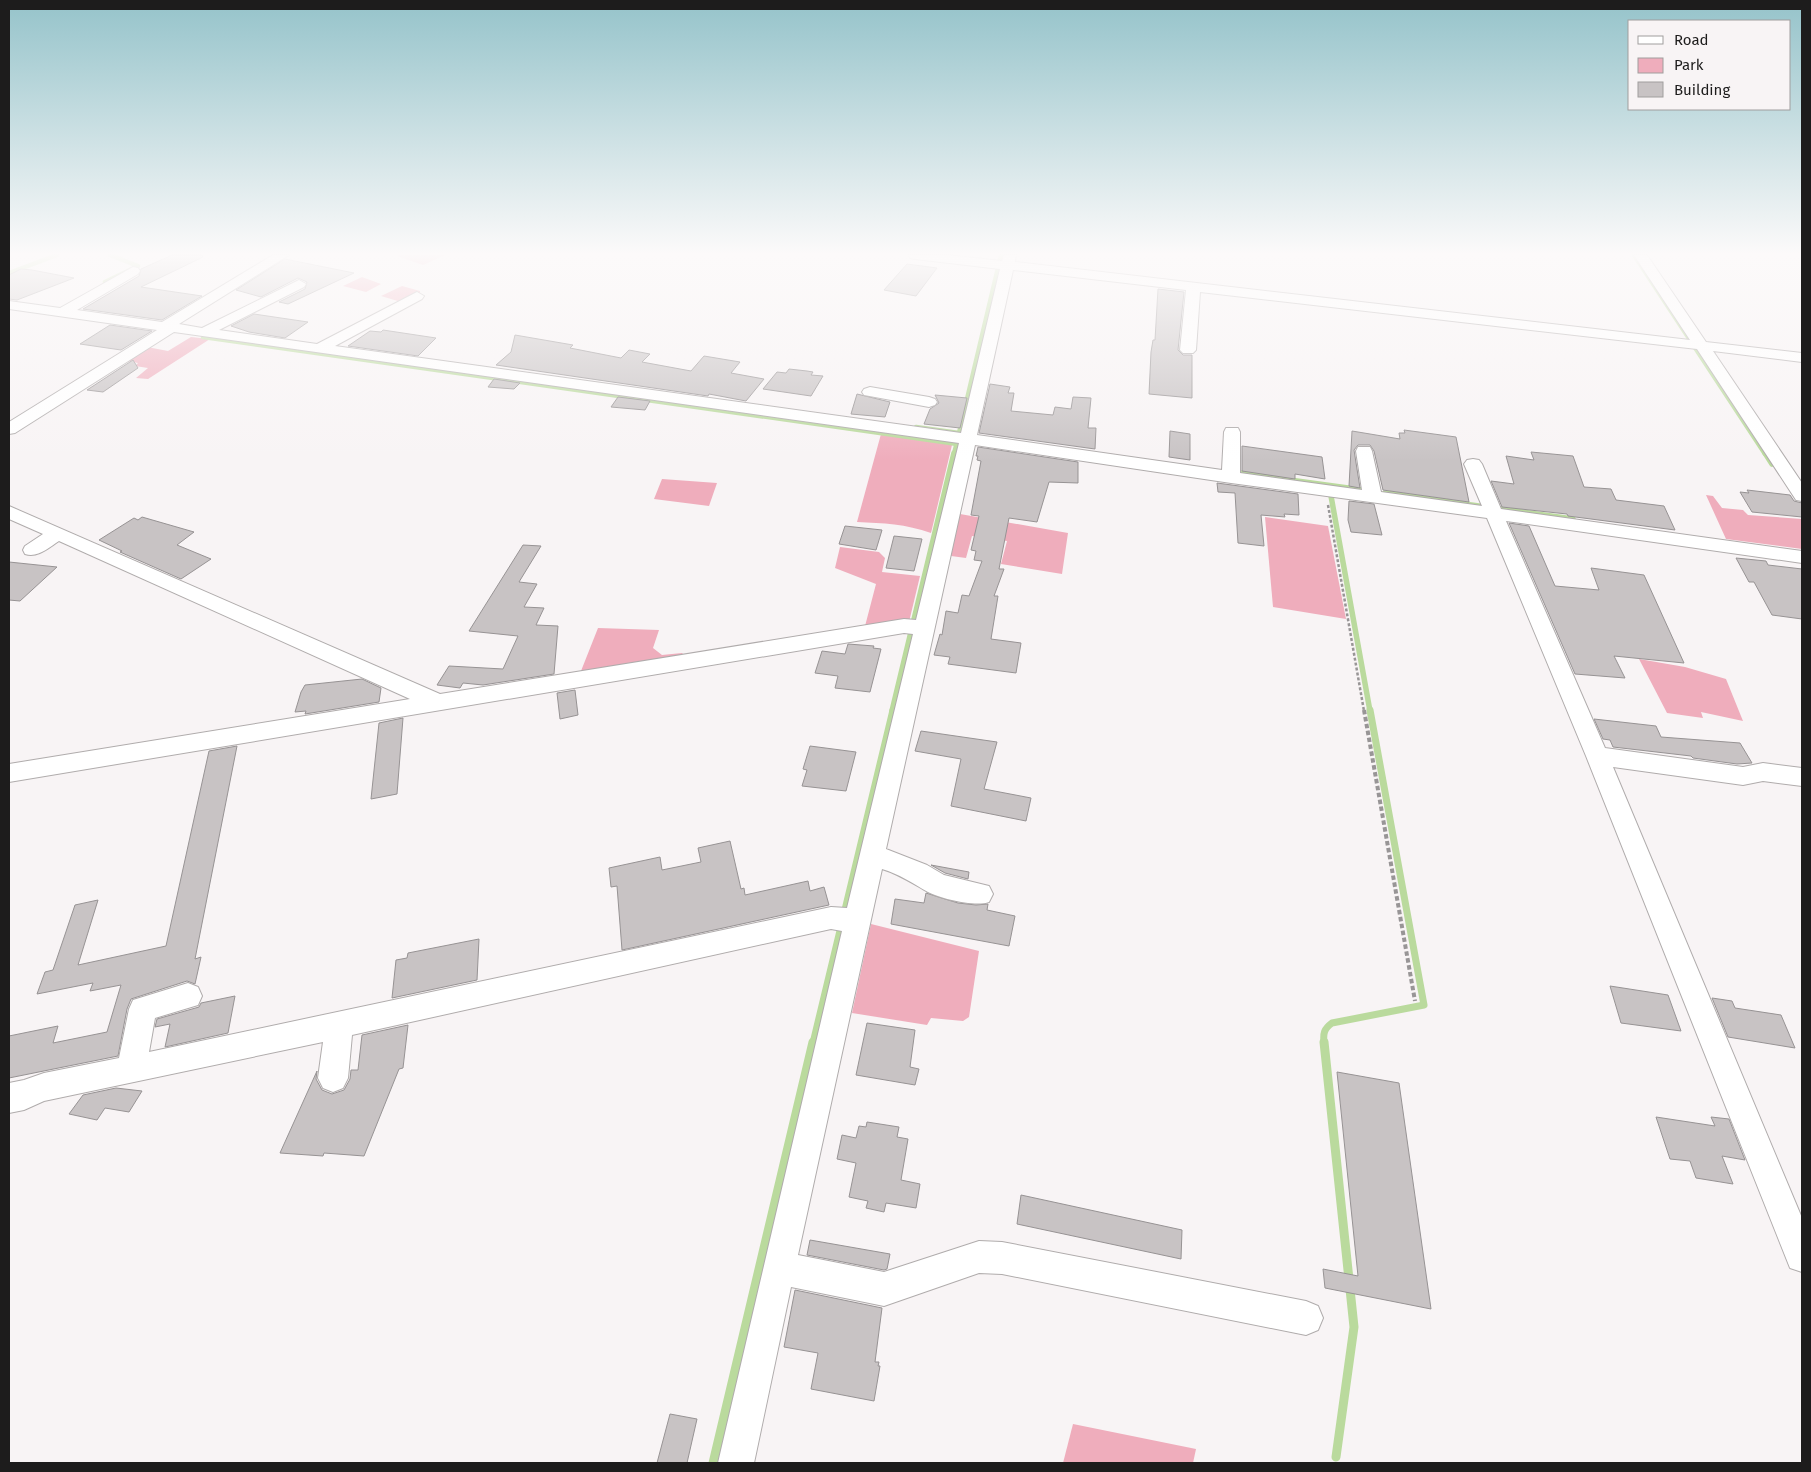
<svg xmlns="http://www.w3.org/2000/svg" width="1811" height="1472" viewBox="0 0 1811 1472" font-family="'Fira Sans',sans-serif">
  <rect width="100%" height="100%" fill="#f8f4f5"/>
  <g fill="#efadbc">
    <path d="M399,255H445L423,265L397,256Z"/>
    <path d="M362,277L381,284L366,292L343,286Z"/>
    <path d="M402,286L420,291V293L401,302L381,296Z"/>
    <path d="M191,337L210,339L148,379L136,378L148,368L135,366L138,363L122,360L147,347L168,351Z"/>
    <path d="M881,434L952,445L931,533C906,524 883,523 857,522Z"/>
    <path d="M662,479L717,483L709,506L654,499Z"/>
    <path d="M1706,495L1713,496L1722,508L1743,510L1748,515L1802,519V549L1726,539Z"/>
    <path d="M960,514L1068,533L1062,574L1001,564L1007,541L972,536L966,558L951,556Z"/>
    <path d="M1265,517L1328,526L1346,619L1273,607Z"/>
    <path d="M840,547L879,552L885,558L882,572L920,576L909,622L864,630L876,584L835,568Z"/>
    <path d="M598,628L659,630L653,648L662,655L682,653L686,657L582,674L581,671Z"/>
    <path d="M1639,659L1685,667L1726,679L1743,721L1701,712L1703,718L1667,713Z"/>
    <path d="M871,924L979,951L969,1017L963,1021L931,1018L927,1025L852,1013Z"/>
    <path d="M1073,1424L1196,1449L1193,1463H1063Z"/>
  </g>
  <g fill="none" stroke-linecap="round" stroke-linejoin="round">
    <g stroke="#bada9d" stroke-width="4.5">
      <path d="M1634,255L1765,454"/>
      <path d="M9,273L57,255"/>
      <path d="M105,282L138,266L110,255"/>
      <path d="M203,337L957,444"/>
      <path d="M916,427L959,433"/>
      <path d="M954,454L1001,255"/>
    </g>
    <g stroke="#bada9d" stroke-width="5.5">
      <path d="M1765,453L1772,464"/>
      <path d="M1232,472L1370,491"/>
      <path d="M1385,493L1573,519"/>
      <path d="M1331,496L1370,711"/>
      <path d="M892,711L954,453"/>
    </g>
    <g stroke="#bada9d" stroke-width="7">
      <path d="M813,1043L893,710"/>
      <path d="M1324,1043C1323,1033 1324,1029 1332,1023L1424,1005L1370,710"/>
    </g>
    <g stroke="#bada9d" stroke-width="9">
      <path d="M1324,1042L1354,1327L1336,1457"/>
      <path d="M713,1463L813,1042"/>
    </g>
  </g>
  <g fill="#c8c3c4" stroke="#979394">
    <path d="M172,255H202L203,257L141,287L202,296L162,320L83,309L139,276L141,269Z"/>
    <path d="M285,259L354,273L288,304L279,302L305,289L307,282L298,278L261,297L236,290Z"/>
    <path d="M907,264L937,268L916,296L884,290Z"/>
    <path d="M21,269L32,270L74,278L17,300L9,299V275Z"/>
    <path d="M1158,289L1184,292L1178,350L1183,355H1192V398L1149,394L1151,352L1153,340H1155Z"/>
    <path d="M254,314L308,322L285,338L249,332L231,326Z"/>
    <path d="M110,325L152,331L121,350L80,344Z"/>
    <path d="M383,330L436,338L418,356L348,346L370,331L381,332Z"/>
    <path d="M515,335L573,345L570,348L621,358L629,350L650,354L642,362L691,371L704,356L740,362L731,373L764,379L746,401L709,394L708,396L496,365L511,352Z"/>
    <path d="M133,360L138,368L103,392L87,390Z"/>
    <path d="M789,369L807,371L813,372L811,375L823,376L811,396L763,389L777,372L786,373Z"/>
    <path d="M494,379L520,383L514,389L488,387Z"/>
    <path d="M990,384L1010,387L1008,393H1014L1011,411L1053,415L1055,407L1071,409L1073,397L1091,398L1088,428H1096L1095,449L979,433Z"/>
    <path d="M857,394L890,402L885,417L851,414Z"/>
    <path d="M935,395L967,398L960,428L924,424L930,409L939,403Z"/>
    <path d="M618,397L650,401L645,410L611,407Z"/>
    <path d="M1404,430L1456,437L1469,502L1383,490L1374,451L1370,445H1358L1354,450L1360,488L1349,486L1352,431L1400,439L1399,433H1405Z"/>
    <path d="M1170,431L1190,434V460L1169,457Z"/>
    <path d="M1242,446L1322,457L1325,479L1295,474V479L1242,471Z"/>
    <path d="M978,447L1078,462V483L1049,482L1037,522L1009,518L999,569H1004L994,596H998L991,639L1021,643L1016,673L948,664L950,657L934,655L940,634L942,635L946,611L958,613L962,595L969,596L982,561L974,560L976,551L971,550L979,516L971,515L981,461L977,460L978,456H976Z"/>
    <path d="M1531,452L1573,456L1584,487L1611,489L1616,500L1664,506L1675,530L1568,516L1567,514L1502,507L1491,481L1514,484L1506,456L1534,460Z"/>
    <path d="M1217,483L1298,494L1299,515L1284,514L1285,517L1261,515L1264,546L1238,543L1235,493L1218,492Z"/>
    <path d="M1747,490L1790,495L1794,501L1802,503V517L1752,512L1740,492L1749,493Z"/>
    <path d="M1349,501L1374,504L1382,535L1351,532L1348,520Z"/>
    <path d="M142,517L194,532L177,545L211,559L181,579L120,552L122,551L99,540L134,518L138,520Z"/>
    <path d="M1509,523L1529,526L1555,586L1599,590L1591,568L1644,575L1684,663L1614,656L1625,678L1575,674Z"/>
    <path d="M845,526L882,530L876,550L839,544Z"/>
    <path d="M894,536L922,539L914,571L886,568Z"/>
    <path d="M523,545L541,546L519,582L537,584L524,607L544,608L536,625L558,626L554,674L483,685L463,683L460,688L437,685L449,666L503,669L518,636L469,631Z"/>
    <path d="M1736,558L1766,561L1768,565L1802,569V619L1772,615L1754,582H1749Z"/>
    <path d="M9,562L57,567L20,601L9,600Z"/>
    <path d="M848,644L874,646L873,648L881,649L870,692L835,688L838,676L815,673L822,651L845,654Z"/>
    <path d="M362,679L381,688L379,702L305,714L306,711L295,712L301,692L305,685Z"/>
    <path d="M575,690L578,715L560,719L557,693Z"/>
    <path d="M403,718L397,794L371,799L379,723Z"/>
    <path d="M1594,719L1656,726L1661,737L1740,743L1752,763L1737,764L1693,758L1691,756L1613,747L1610,740L1603,739Z"/>
    <path d="M921,731L997,742L984,789L1031,798L1026,821L951,806L961,759L915,751Z"/>
    <path d="M237,746L195,959L201,957L195,984L187,981L131,999L127,1009L118,1056L9,1078V1036L58,1026L53,1043L107,1032L121,985L90,991L93,983L37,994L45,972L53,970L75,905L98,900L78,965L166,946L209,751Z"/>
    <path d="M810,746L856,752L846,791L802,786L807,770L803,769Z"/>
    <path d="M730,841L741,889L744,888L745,895L808,881L810,891L824,887L829,905L622,950L617,886L611,887L609,868L660,857L662,870L701,862L698,848Z"/>
    <path d="M931,865L969,872L968,879L945,873Z"/>
    <path d="M926,893L958,903L976,905L988,904L987,910L1015,916L1009,946L891,924L895,899L924,903Z"/>
    <path d="M479,939L477,980L392,998L396,960L407,958L408,953Z"/>
    <path d="M1610,986L1668,995L1681,1031L1621,1023Z"/>
    <path d="M235,996L228,1033L165,1047L170,1024L155,1027L157,1019L199,1007L201,1003Z"/>
    <path d="M1712,998L1732,1001L1735,1008L1781,1015L1795,1048L1728,1037Z"/>
    <path d="M867,1023L915,1030L910,1067L919,1069L915,1085L856,1075Z"/>
    <path d="M408,1025L403,1068L399,1069L364,1156L324,1153L323,1156L280,1153L317,1071L316,1079L322,1090L332,1094L344,1090L350,1079L351,1070H358L362,1035Z"/>
    <path d="M1337,1072L1399,1083L1431,1309L1325,1288L1323,1269L1358,1276Z"/>
    <path d="M116,1088L142,1091L129,1112L105,1108L97,1120L69,1114L83,1095Z"/>
    <path d="M1656,1117L1715,1126L1711,1117L1729,1119L1745,1160L1722,1156L1733,1184L1696,1178L1690,1161L1670,1159Z"/>
    <path d="M867,1122L899,1127L897,1137L908,1139L901,1180L920,1184L916,1208L886,1203L884,1212L866,1208L868,1201L849,1197L856,1163L837,1159L842,1135L856,1138L859,1126L866,1127Z"/>
    <path d="M1021,1195L1182,1230L1181,1259L1017,1224Z"/>
    <path d="M810,1240L890,1254L887,1269L884,1270L807,1255Z"/>
    <path d="M795,1290L882,1308L875,1362H879L878,1366H880L874,1401L811,1389L818,1353L784,1347Z"/>
    <path d="M670,1414L697,1419L687,1463H657Z"/>
  </g>
  <g fill="none" stroke-linecap="round" stroke-linejoin="round">
    <defs>
      <g id="minor">
        <path d="M273,255H289L179,324L202,328L299,280L306,284L304,287L219,330L317,344L417,292L424,296L422,299L335,346L961,433L1000,269L915,259L910,258L909,255H947L1002,261L1004,255H1016L1015,262L1690,340L1634,255H1647L1706,342L1802,353V362L1713,351L1802,483V501L1796,500L1697,349L1200,292L1196,350L1193,353H1183L1180,350L1186,290L1013,270L977,435L1222,470L1224,432L1226,428H1238L1240,432V473L1362,490L1356,451L1358,447H1370L1372,451L1381,492L1482,506L1464,464L1467,460L1473,459L1479,460L1482,464L1501,509L1802,551V563L1506,521L1605,748L1743,767L1763,763L1802,768V786L1763,781L1743,785L1613,767L1802,1218V1272L1790,1268L1586,756L1487,518L1231,483L975,445L886,849L927,865L944,875L989,886L993,894L989,902C976,907 941,899 928,892C912,883 899,874 882,869L798,1255L884,1272L979,1241L1002,1242L1306,1301L1318,1306L1323,1318L1318,1330L1306,1335L1002,1274L979,1273L884,1306L791,1287L754,1463H718L842,931L831,929L352,1035L348,1078L343,1088L333,1092L323,1088L318,1078L323,1042L44,1101L24,1110L9,1113V1083L24,1080L44,1073L119,1058L129,1009L133,1000L188,983L198,987L202,996L198,1005L155,1018L149,1052L831,907L847,908L913,634L904,633L9,782V764L410,699L59,541C48,548 38,558 25,554L23,550L25,546L43,534L9,519V506L440,694L904,619L916,620L959,443L174,332L15,433L9,434V422L157,330L9,309V301L60,308L133,267L138,268L140,271L138,274L77,310L162,322Z"/>
        <path d="M870,387L929,397L935,399L937,402L935,405L929,407L864,395L862,392L864,389Z"/>
      </g>
    </defs>
    <use href="#minor" stroke="#b0acac" stroke-width="2"/>
    <path stroke="#989596" stroke-width="2.5" stroke-dasharray="3 2" stroke-linecap="butt" d="M1328,505L1364,711"/>
    <path stroke="#989596" stroke-width="4" stroke-dasharray="4.5 2.5" stroke-linecap="butt" d="M1364,710L1415,1001"/>
    <use href="#minor" fill="#fff" fill-rule="evenodd"/>
  </g>
  <linearGradient id="sky" x2="0" y2="1"><stop stop-color="#95c3ca"/><stop offset="0.55" stop-color="#fcfafa"/><stop offset="1" stop-color="#fcfafa" stop-opacity="0"/></linearGradient>
  <rect width="1811" height="461" fill="url(#sky)"/>
  <rect width="1811" height="1472" fill="none" stroke="#1d1c1c" stroke-width="20"/>
  <rect x="1628" y="20" width="162" height="90" fill="#f8f4f5" stroke="#a09e9e"/>
  <rect x="1638" y="36" width="25" height="8" fill="#ffffff" stroke="#a09e9e"/>
  <text x="1674" y="45" font-size="15" fill="#1d1c1c">Road</text>
  <rect x="1638" y="58" width="25" height="15" fill="#efadbc" stroke="#a09e9e"/>
  <text x="1674" y="70" font-size="15" fill="#1d1c1c">Park</text>
  <rect x="1638" y="82" width="25" height="15" fill="#c8c3c4" stroke="#a09e9e"/>
  <text x="1674" y="95" font-size="15" fill="#1d1c1c">Building</text>
</svg>
